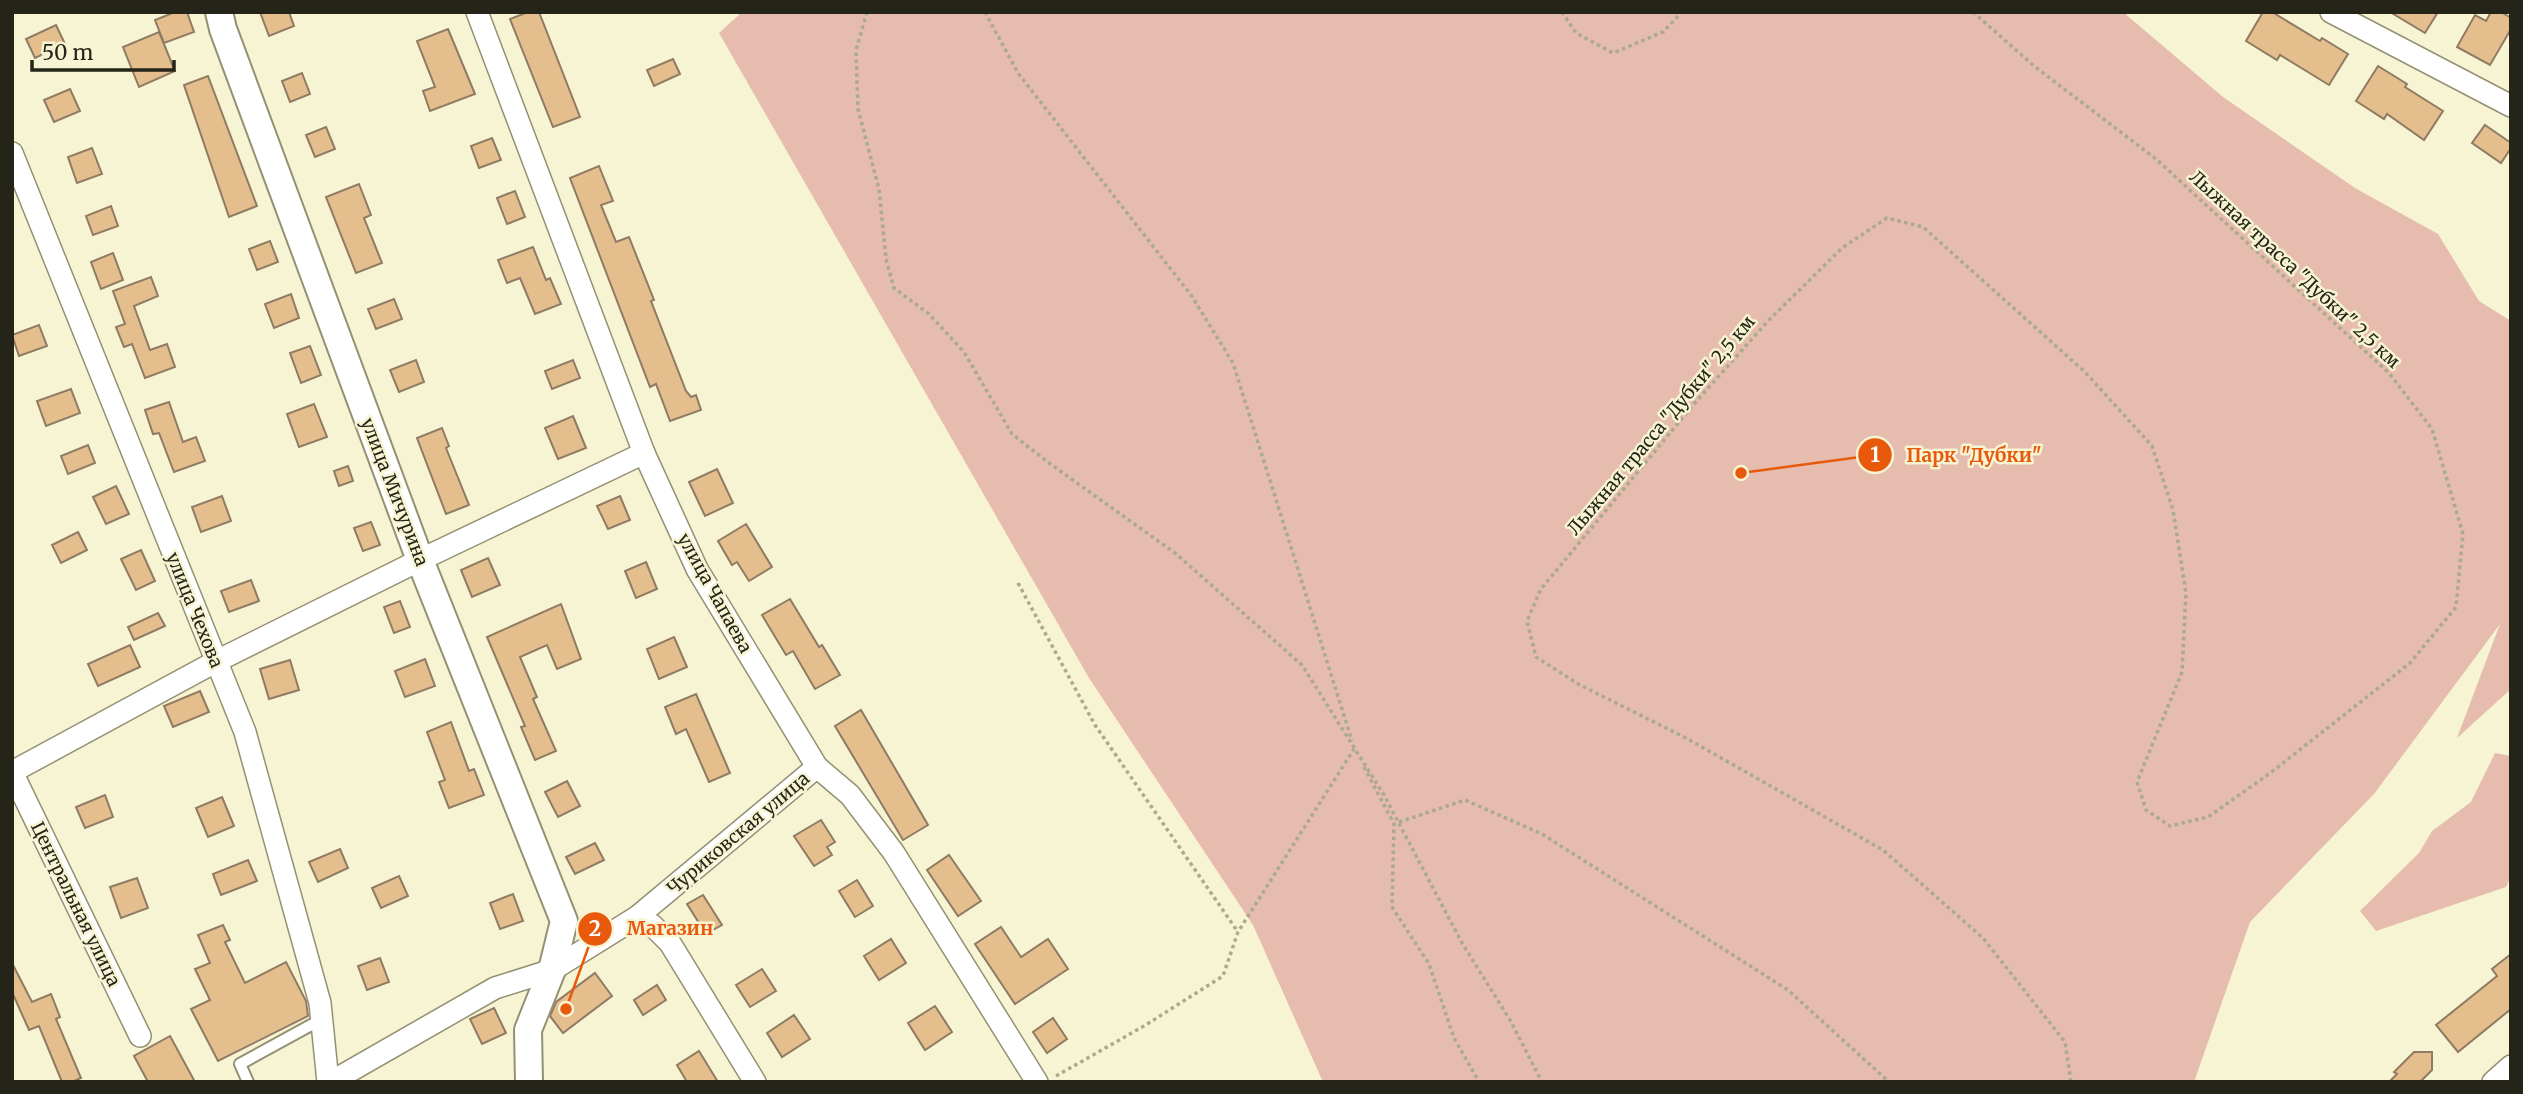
<svg xmlns="http://www.w3.org/2000/svg" width="2523" height="1094" viewBox="0 0 2523 1094" font-family="Merriweather,serif">
  <rect width="100%" height="100%" fill="#f7f4d3"/>
  <g fill="#e5bcad">
    <path d="M742,12H2123L2223,97L2355,188L2438,234L2479,301L2511,321V689L2457,738L2500,624L2374,794L2250,922L2194,1082H1323L1253,925L1089,678L719,33Z"/>
    <path d="M2495,753L2511,756V876L2506,887L2376,931L2360,911L2419,853L2432,831L2471,802Z"/>
  </g>
  <g fill="#e5be8e" stroke="#8f7b63" stroke-width="2">
    <path d="M175,12H187L194,32L164,43L155,20Z"/>
    <path d="M260,12H289L294,26L269,36Z"/>
    <path d="M528,12H539L580,117L553,127L510,19Z"/>
    <path d="M2263,12H2272L2320,41L2322,38L2348,54L2329,85L2280,55L2277,60L2246,41Z"/>
    <path d="M2390,12H2438L2425,33Z"/>
    <path d="M2491,12H2501L2511,18V29L2490,65L2457,47L2475,15L2486,21Z"/>
    <path d="M56,25L65,44L35,58L26,39Z"/>
    <path d="M448,29L475,94L430,111L423,91L435,87L417,41Z"/>
    <path d="M159,32L175,71L139,87L123,47Z"/>
    <path d="M673,59L680,74L654,86L647,70Z"/>
    <path d="M2378,66L2407,84L2405,87L2443,111L2424,140L2387,114L2384,119L2356,101Z"/>
    <path d="M302,73L310,94L290,102L282,81Z"/>
    <path d="M208,76L257,206L229,217L184,85Z"/>
    <path d="M70,89L80,111L54,122L44,100Z"/>
    <path d="M2485,125L2511,143V148L2501,163L2472,143Z"/>
    <path d="M326,127L335,149L315,157L306,135Z"/>
    <path d="M492,138L501,160L479,168L471,146Z"/>
    <path d="M92,148L102,174L77,183L68,157Z"/>
    <path d="M599,166L613,201L601,205L616,242L629,237L654,300L651,301L686,391L691,397L696,395L701,410L670,421L656,384L650,387L570,178Z"/>
    <path d="M359,184L371,215L364,218L382,263L356,273L326,197Z"/>
    <path d="M515,191L525,217L507,224L497,198Z"/>
    <path d="M111,206L118,226L93,235L86,216Z"/>
    <path d="M270,241L278,262L257,270L249,249Z"/>
    <path d="M533,247L546,280L550,278L561,304L535,314L520,278L507,283L498,260Z"/>
    <path d="M113,253L123,280L101,289L91,262Z"/>
    <path d="M151,277L158,296L134,306L150,350L167,344L175,367L145,378L132,344L124,347L116,327L125,324L113,291Z"/>
    <path d="M291,294L299,318L274,328L265,304Z"/>
    <path d="M394,299L402,319L376,329L368,309Z"/>
    <path d="M39,325L47,346L19,356L12,335Z"/>
    <path d="M310,346L321,375L301,383L290,353Z"/>
    <path d="M416,360L424,382L399,392L390,370Z"/>
    <path d="M573,360L580,378L552,389L545,371Z"/>
    <path d="M71,389L80,413L46,426L37,401Z"/>
    <path d="M169,402L183,442L196,437L205,461L174,472L159,433L153,434L145,410Z"/>
    <path d="M314,404L327,437L299,447L287,414Z"/>
    <path d="M573,416L586,448L558,459L545,428Z"/>
    <path d="M442,428L449,446L446,448L469,505L446,514L417,438Z"/>
    <path d="M88,445L95,463L68,474L61,456Z"/>
    <path d="M348,466L353,481L339,486L334,471Z"/>
    <path d="M717,469L733,503L705,516L689,482Z"/>
    <path d="M116,486L129,514L106,524L93,497Z"/>
    <path d="M222,496L231,521L201,532L192,507Z"/>
    <path d="M620,496L630,520L608,529L597,506Z"/>
    <path d="M371,522L380,545L363,551L354,528Z"/>
    <path d="M746,524L772,567L749,581L737,562L732,565L718,541Z"/>
    <path d="M78,532L87,550L61,563L52,545Z"/>
    <path d="M141,550L155,581L136,590L121,559Z"/>
    <path d="M488,558L500,585L472,597L461,570Z"/>
    <path d="M646,562L657,589L636,598L625,571Z"/>
    <path d="M251,580L259,601L229,612L221,591Z"/>
    <path d="M790,599L819,647L822,645L840,675L815,689L793,651L786,655L762,615Z"/>
    <path d="M400,601L410,627L394,633L384,607Z"/>
    <path d="M561,604L581,659L557,669L547,645L520,657L537,697L533,699L556,751L535,760L521,727L525,726L487,637Z"/>
    <path d="M158,613L165,626L134,640L128,627Z"/>
    <path d="M674,637L687,667L659,679L647,649Z"/>
    <path d="M130,645L140,667L98,686L88,664Z"/>
    <path d="M425,659L435,686L405,697L395,671Z"/>
    <path d="M290,660L299,690L269,699L260,669Z"/>
    <path d="M200,691L209,712L173,727L164,706Z"/>
    <path d="M696,694L730,773L709,782L686,729L676,734L665,707Z"/>
    <path d="M861,710L928,825L903,840L835,726Z"/>
    <path d="M451,722L469,771L474,769L484,795L449,808L439,782L445,780L427,732Z"/>
    <path d="M567,781L580,806L558,817L545,792Z"/>
    <path d="M105,795L113,817L85,828L76,807Z"/>
    <path d="M222,797L234,826L208,837L196,808Z"/>
    <path d="M821,820L835,842L827,847L832,855L814,866L794,836Z"/>
    <path d="M595,843L604,860L575,874L566,857Z"/>
    <path d="M340,849L348,868L318,882L309,862Z"/>
    <path d="M949,855L981,901L958,916L927,870Z"/>
    <path d="M248,860L257,881L221,895L213,874Z"/>
    <path d="M399,876L408,896L381,908L372,888Z"/>
    <path d="M137,878L148,908L121,918L110,887Z"/>
    <path d="M857,880L873,906L855,917L839,891Z"/>
    <path d="M513,894L523,921L500,929L490,903Z"/>
    <path d="M703,895L722,925L706,934L687,904Z"/>
    <path d="M223,925L230,940L225,942L245,983L286,962L306,1001L308,1016L218,1061L191,1009L210,1000L195,969L210,963L198,935Z"/>
    <path d="M1001,927L1021,957L1048,939L1068,969L1015,1004L975,944Z"/>
    <path d="M891,939L906,963L879,980L864,956Z"/>
    <path d="M2511,954V1009L2458,1052L2436,1025L2497,976L2492,969Z"/>
    <path d="M380,958L389,982L367,990L358,966Z"/>
    <path d="M12,963L32,1002L51,994L60,1017L56,1019L81,1078L72,1082H62L39,1026L29,1030L12,992Z"/>
    <path d="M762,969L776,991L750,1007L736,985Z"/>
    <path d="M595,973L612,996L563,1033L550,1016L556,1002Z"/>
    <path d="M657,985L666,1000L643,1015L634,1000Z"/>
    <path d="M935,1006L952,1032L925,1050L908,1023Z"/>
    <path d="M494,1008L506,1033L482,1044L470,1019Z"/>
    <path d="M794,1015L810,1039L782,1057L767,1033Z"/>
    <path d="M1053,1018L1067,1039L1047,1053L1033,1032Z"/>
    <path d="M170,1036L195,1082H148L134,1056Z"/>
    <path d="M699,1051L718,1082H687L677,1065Z"/>
    <path d="M2414,1052H2432V1070L2420,1082H2389L2397,1074L2394,1072Z"/>
  </g>
  <g fill="none" stroke-linecap="round" stroke-linejoin="round">
    <defs>
      <path id="service" d="M248,1082L240,1064L322,1019"/>
      <g id="minor">
        <path d="M477,12L644,453L697,569L817,767L850,795L894,853L1037,1082"/>
        <path d="M2331,12L2511,106"/>
        <path d="M12,153L245,732L320,1003L328,1082"/>
        <path d="M12,772L215,662L420,560L644,453"/>
        <path d="M12,772L140,1036"/>
        <path d="M637,917L652,925L670,943L755,1082"/>
        <path d="M331,1082L495,988L552,970L637,917L817,767"/>
        <path d="M2493,1082L2511,1066"/>
      </g>
      <path id="tertiary" d="M219,12L223,29L420,560L564,921L552,970L528,1030L529,1082"/>
    </defs>
    <use href="#service" stroke="#949173" stroke-width="14"/>
    <use href="#minor" stroke="#949173" stroke-width="24"/>
    <use href="#tertiary" stroke="#949173" stroke-width="30"/>
    <g stroke="#aba990" stroke-width="3.5" stroke-dasharray="3.5 3.5" stroke-linecap="butt">
      <path d="M867,12L856,50L858,109L879,189L886,259L894,288L929,314L964,352L1012,434L1049,463L1175,553L1302,665L1384,795L1462,943L1510,1020L1542,1082"/>
      <path d="M985,12L1018,73L1191,295L1233,363L1352,741"/>
      <path d="M1562,12L1576,33L1613,53L1663,32L1682,12"/>
      <path d="M1973,12L2034,66L2156,159L2389,373L2432,429L2463,534L2456,607L2410,663L2269,774L2208,817L2170,826L2146,810L2137,782L2182,672L2186,593L2173,510L2152,446L2085,372L1923,227L1887,218L1842,248L1768,321L1694,404L1541,589L1527,621L1536,657L1580,685L1686,738L1883,850L1983,938L2065,1042L2071,1082"/>
      <path d="M1018,583L1095,725L1238,932"/>
      <path d="M1364,767L1394,824L1392,907L1429,964L1454,1038L1479,1082"/>
      <path d="M1399,822L1465,800L1542,834L1788,990L1889,1082"/>
      <path d="M1056,1076L1144,1026L1223,976L1238,932L1354,749"/>
    </g>
    <use href="#service" stroke="#fff" stroke-width="10"/>
    <use href="#minor" stroke="#fff" stroke-width="21"/>
    <use href="#tertiary" stroke="#fff" stroke-width="26"/>
  </g>
  <g text-anchor="middle" dominant-baseline="central" stroke-width="5" stroke-linejoin="round" paint-order="stroke">
    <g font-size="18" fill="#252418" stroke="#f7f4d3">
      <text transform="translate(2295 269) rotate(43)">Лыжная трасса "Дубки" 2,5 км</text>
      <text transform="translate(1661 425) rotate(-50)">Лыжная трасса "Дубки" 2,5 км</text>
      <text transform="translate(395 492) rotate(69)">улица Мичурина</text>
      <text transform="translate(715 593) rotate(61)">улица Чапаева</text>
      <text transform="translate(195 610) rotate(68)">улица Чехова</text>
      <text transform="translate(738 833) rotate(-40)">Чуриковская улица</text>
      <text transform="translate(76 904) rotate(64)">Центральная улица</text>
    </g>
  </g>
  <path fill="none" stroke="#e8590c" stroke-width="2.5" d="M1741 473L1875 455M566 1009L595 929"/>
  <g fill="#e8590c" stroke="#f7f4d3" stroke-width="2.5">
    <circle cx="1741" cy="473" r="7"/>
    <circle cx="566" cy="1009" r="7"/>
    <circle cx="1875" cy="455" r="18"/>
    <circle cx="595" cy="929" r="18"/>
  </g>
  <g font-size="21" text-anchor="middle" font-weight="bold" fill="#fff">
    <text x="1875" y="462">1</text>
    <text x="595" y="936">2</text>
  </g>
  <g font-size="19" text-anchor="middle" font-weight="bold" fill="#e8590c" stroke="#f7f4d3" stroke-width="5" stroke-linejoin="round" paint-order="stroke">
    <text x="1974" y="462">Парк "Дубки"</text>
    <text x="670" y="935">Магазин</text>
  </g>
  <rect width="2523" height="1094" fill="none" stroke="#252418" stroke-width="28"/>
  <path d="M32 60v10h142v-10" fill="none" stroke="#252418" stroke-width="3.5"/>
  <text x="42" y="60" font-size="21" fill="#252418" stroke="#f7f4d3" stroke-width="5" paint-order="stroke">50 m</text>
</svg>
